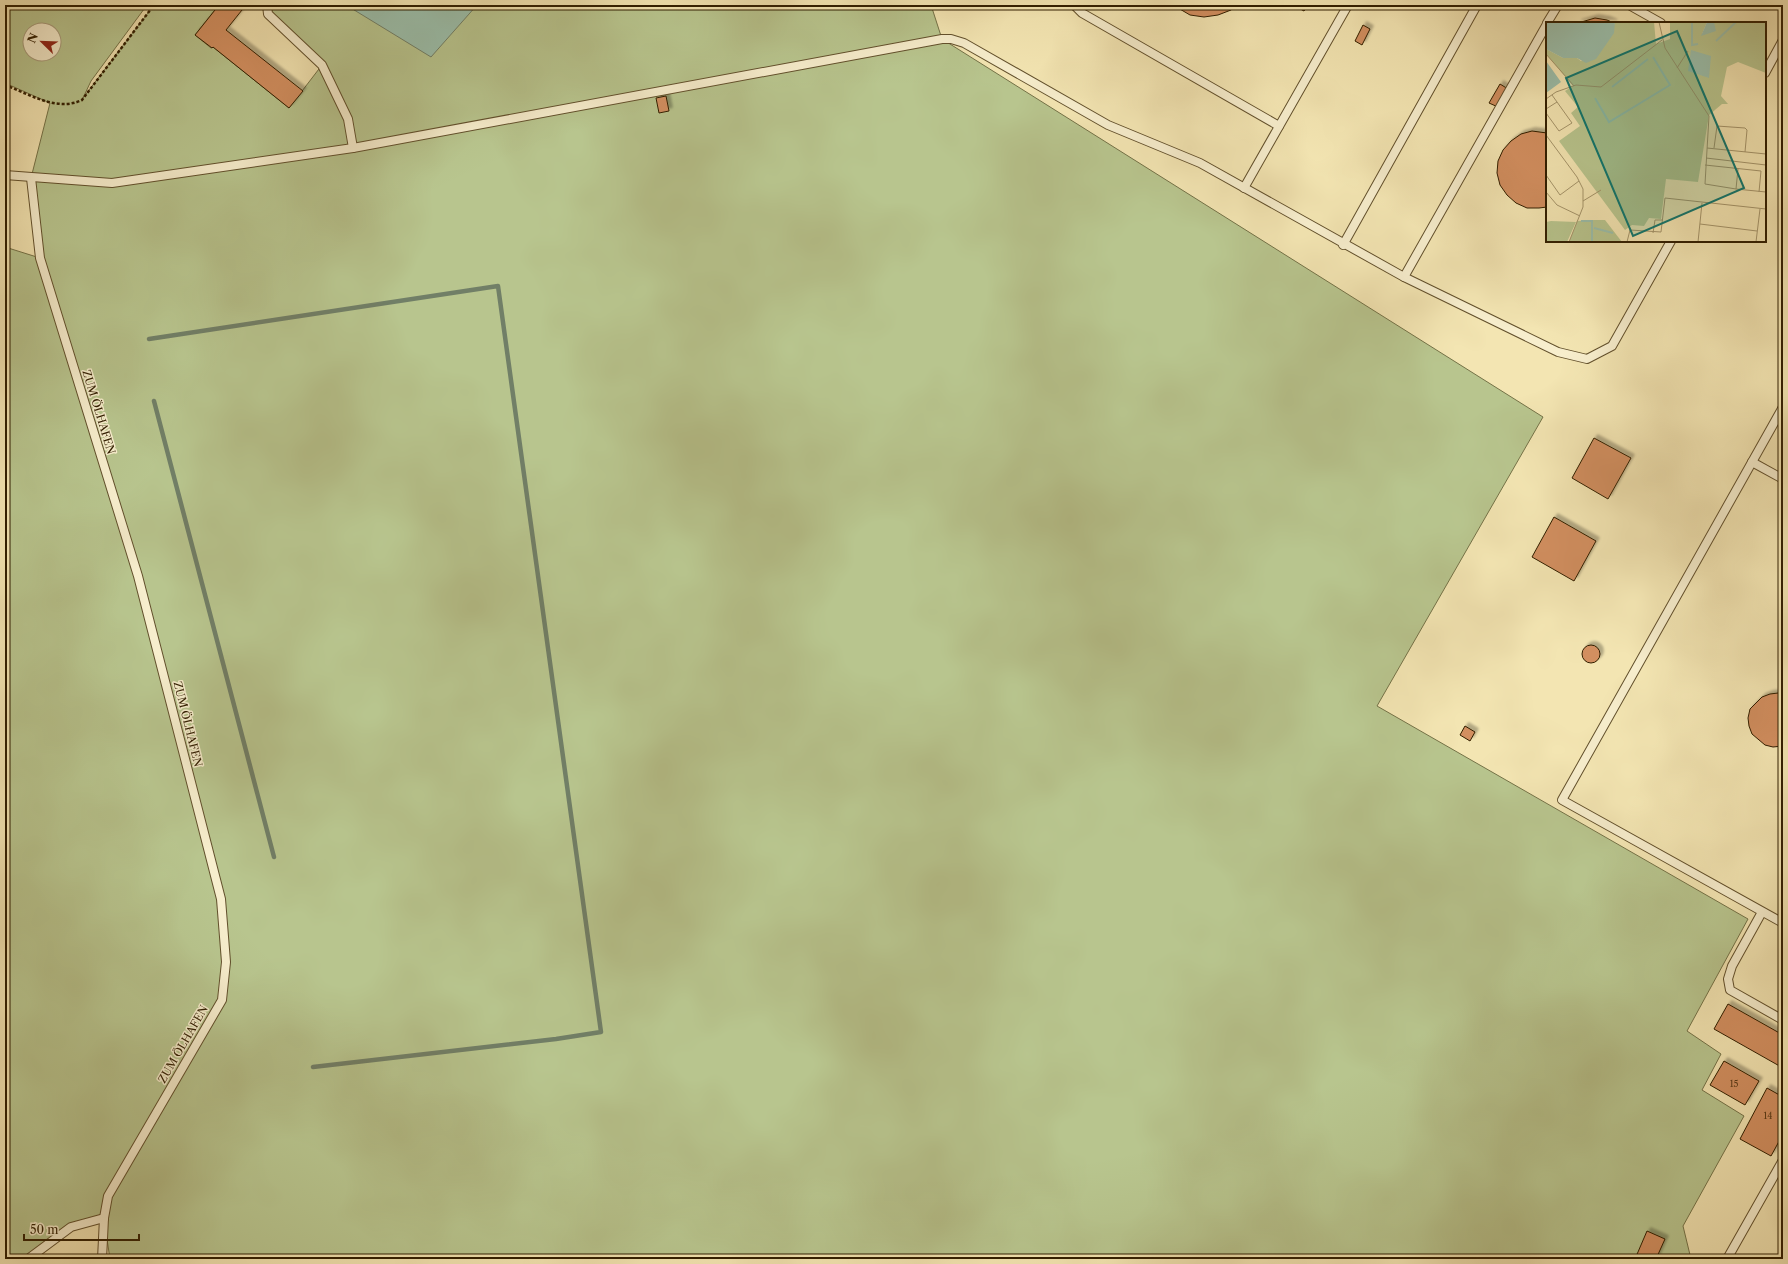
<svg xmlns="http://www.w3.org/2000/svg" width="1788" height="1264" viewBox="0 0 1788 1264" font-family="'Libre Caslon Text',serif">
  <defs>
    <filter id="shadow"><feDropShadow dx="3.5" dy="-3.5" stdDeviation="1" flood-color="#0004"/></filter>
  </defs>
  <rect width="100%" height="100%" fill="#f3e5b2"/>
  <filter id="stains"><feTurbulence type="fractalNoise" baseFrequency=".005" numOctaves="4"/><feColorMatrix values="0 0 0 0 .2 0 0 0 0 .09 0 0 0 0 .02 0 0 0 .5 -.17"/></filter>
  <radialGradient id="worn" r=".72"><stop offset=".6" stop-color="#630" stop-opacity="0"/><stop offset="1" stop-color="#630" stop-opacity=".3"/></radialGradient>
  <path fill="#b8c58e" stroke="#747247" fill-rule="evenodd" d="M5,5H147L91,81L83,98L154,5H219L195,35L211,48L213,47L289,108L322,65L268,14L267,5H931L942,39L1543,417L1377,706L1748,919L1687,1031L1721,1054L1702,1090L1744,1116L1683,1226L1691,1259H110L104,1219L71,1227L28,1259H5V247L40,258L31,178L50,103L5,83ZM30,30H54V54H30Z"/>
  <path fill="#9bbfab" stroke="#717f67" d="M346,5H477L431,57Z"/>
  <g fill="none" stroke-linecap="round" stroke-linejoin="round">
    <g stroke="#717f67" stroke-width="4.5">
      <path d="M149,339L498,286L601,1032L556,1039L313,1067"/>
      <path d="M154,401L274,857"/>
    </g>
  </g>
  <g fill="#d28f61" stroke="#311e00" filter="url(#shadow)">
    <path d="M219,5H246L226,30L303,91L289,108L213,47L212,48L195,35Z"/>
    <path d="M1173,5H1237L1231,10L1218,15L1204,17L1190,15Z"/>
    <path d="M1293,5H1308L1304,11Z"/>
    <path d="M1595,18L1607,20L1614,23H1578Z"/>
    <path d="M1363,25L1370,29L1362,45L1355,41Z"/>
    <path d="M1500,84L1508,89L1498,107L1489,103Z"/>
    <path d="M666,96L669,111L659,113L656,98Z"/>
    <path d="M1532,131L1547,133V207L1539,208H1527L1516,203L1507,195L1500,185L1497,173L1498,161L1503,150L1511,141L1521,134Z"/>
    <path d="M1594,438L1631,458L1608,499L1572,478Z"/>
    <path d="M1554,517L1596,541L1574,581L1532,557Z"/>
    <circle cx="1591" cy="654" r="9"/>
    <path d="M1778,693L1783,694V746L1773,747L1765,745L1752,734L1749,726L1748,718L1750,709L1762,697L1770,694Z"/>
    <path d="M1465,726L1475,732L1470,741L1460,735Z"/>
    <path d="M1728,1004L1783,1035V1068L1714,1029Z"/>
    <path d="M1724,1061L1759,1081L1745,1105L1710,1085Z"/>
    <path d="M1767,1088L1783,1097V1134L1771,1156L1740,1139Z"/>
    <path d="M1647,1231L1665,1239L1656,1259H1635Z"/>
  </g>
  <g fill="none" stroke-linecap="round" stroke-linejoin="round">
    <defs>
      <g id="service">
        <path d="M267,5L268,14L322,65L348,119L353,148"/>
        <path d="M1074,5L1082,13L1279,126"/>
        <path d="M1629,5L1661,23"/>
        <path d="M1547,23L1558,5"/>
        <path d="M1765,73L1783,40"/>
        <path d="M5,175L112,183L353,148L942,39H951L964,43L1108,125L1200,163L1404,277L1558,352L1587,359L1612,346L1671,241"/>
        <path d="M31,178L40,258L138,576L221,899L226,962L222,1000L108,1196L104,1218L102,1259"/>
        <path d="M1244,188L1348,5"/>
        <path d="M1343,245L1477,5"/>
        <path d="M1404,277L1547,24"/>
        <path d="M1783,407L1562,800L1783,923"/>
        <path d="M1752,462L1783,479"/>
        <path d="M1762,912L1732,966L1728,979L1730,990L1783,1020"/>
        <path d="M28,1259L71,1227L104,1218"/>
        <path d="M1727,1259L1783,1160"/>
      </g>
    </defs>
    <use href="#service" stroke="#62502c" stroke-width="10"/>
    <path stroke="#311e00" stroke-width="2.5" stroke-dasharray="3 2" stroke-linecap="butt" d="M5,85C29,94 57,112 82,100L154,5"/>
    <use href="#service" stroke="#f7eecd" stroke-width="8"/>
  </g>
  <g text-anchor="middle" dominant-baseline="central" stroke-width="3" stroke-linejoin="round" paint-order="stroke">
    <g font-size="9" fill="#593a18">
      <text x="1734" y="1083">15</text>
      <text x="1768" y="1115">14</text>
    </g>
    <g font-size="11" fill="#311e00" stroke="#f7eecd">
      <text transform="translate(99 412) rotate(73)">ZUM ÖLHAFEN</text>
      <text transform="translate(188 724) rotate(76)">ZUM ÖLHAFEN</text>
      <text transform="translate(183 1044) rotate(-60)">ZUM ÖLHAFEN</text>
    </g>
  </g>
  <g transform="translate(1546 22)">
    <rect width="220" height="220" fill="#f3e5b2"/>
    <path d="M69,0H108L110,22L124,17V0H161L156,12L162,10L168,0H220V51L192,40L181,45L175,74L182,82H176L163,93L152,160L120,157L115,197L103,196L98,204L86,203L79,208L13,119L34,104L25,91L32,85L19,69L27,64L0,32V27L17,36H31L35,39L53,30L66,10ZM48,198H59L76,220H23L31,199ZM0,200L5,199L30,200L21,220H0Z" fill="#b8c58e"/>
    <path d="M0,0H69L68,11L50,37L40,41L31,36H17L0,27ZM161,0H168L170,9L155,14ZM145,28L165,34L163,56L142,49ZM0,39L15,60L0,71Z" fill="#9bbfab"/>
    <path fill="none" stroke="#9bbfab" stroke-width="2" d="M146,0V23L152,22M170,19L190,0M66,65L102,37M49,76L63,100L124,63L107,35M35,199H46V220M48,206L67,211"/>
    <path fill="none" stroke="#a5956b" stroke-width="1" d="M113,0L119,26L163,94L159,162L190,167L192,147M0,32L28,64M131,46L142,29M0,77L10,70L30,63L55,65L116,18M0,87L11,80M0,91L13,109L26,101L6,73M0,113L31,155L37,167V185L23,220M161,126L220,132M168,126L171,104L199,106L201,108L199,130M160,136L220,143M159,143L215,149L213,170M0,153L14,173L33,159M190,167L220,170M0,170L11,183L34,194M37,179L55,168M154,202L211,209M107,211L109,198H117M81,220L84,208L115,210L119,176L220,187M152,220L156,181M210,220L214,187"/>
    <path fill="#0f766e" fill-opacity="0.15" stroke="#0f766e" stroke-width="2" d="M131,9L198,166L87,214L20,56Z"/>
    <rect width="220" height="220" fill="none" stroke="#311e00" stroke-width="2"/>
  </g>
  <rect width="1788" height="1264" fill="none" stroke="#f3e5b2" stroke-width="20"/>
  <rect x="6" y="6" width="1776" height="1252" fill="none" stroke="#311e00" stroke-width="2"/>
  <rect x="10" y="10" width="1768" height="1244" fill="none" stroke="#311e00"/>
  <g transform="translate(42 42) rotate(293)"><circle r="19" fill="#f7eecd" stroke="#a89b7b"/>
  <path d="M0-3L7 15L0 10L-7 15Z" fill="#8f2418"/>
  <text y="-6" font-size="11" font-weight="bold" text-anchor="middle" fill="#311e00">N</text>
  </g>
  <path d="M24 1234v6h115v-6" fill="none" stroke="#311e00" stroke-width="2"/>
  <text x="30" y="1234" font-size="12" fill="#311e00" stroke="#f7eecd" stroke-width="3" paint-order="stroke">50 m</text>
  <rect width="100%" height="100%" filter="url(#stains)"/>
  <rect width="100%" height="100%" fill="url(#worn)"/>
</svg>
